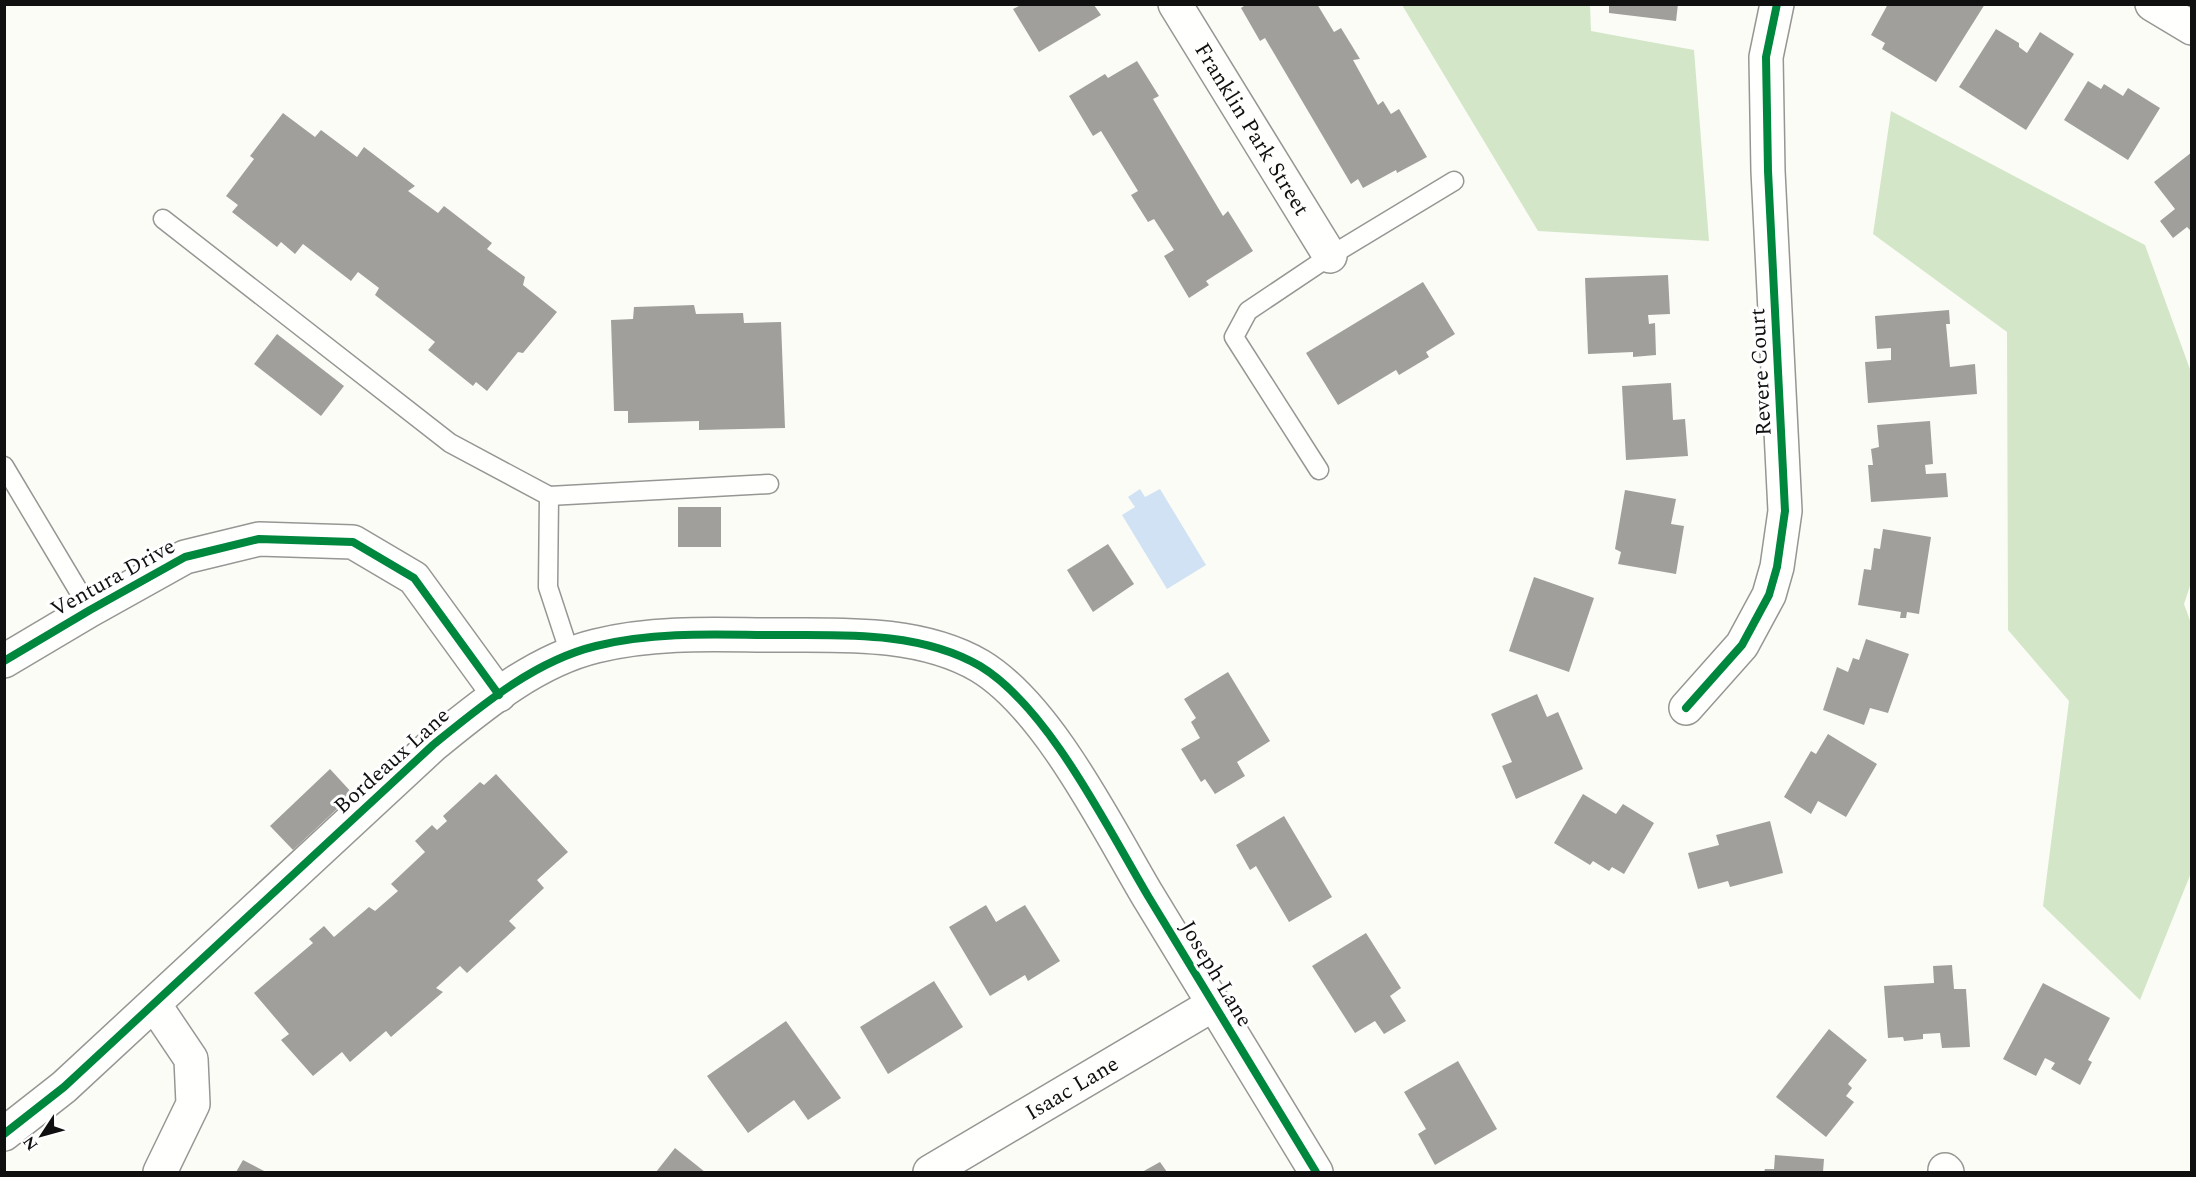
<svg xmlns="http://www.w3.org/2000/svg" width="2196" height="1177" viewBox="0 0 2196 1177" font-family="Spectral,serif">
  <rect width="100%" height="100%" fill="#fcfcf7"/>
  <g fill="#d3e7c8">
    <path d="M1402,5H1590L1591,31L1694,50L1709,241L1538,231Z"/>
    <path d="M1891,111L2145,245L2191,372L2192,580L2184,604L2192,626L2191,873L2140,1000L2043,906L2069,701L2008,630L2007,332L1873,234Z"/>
  </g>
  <path fill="#d0e2f3" d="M1140,489L1145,497L1160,489L1206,565L1167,589L1122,515L1135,507L1128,497Z"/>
  <g fill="#a09f9c">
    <path d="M1247,4H1317L1334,32L1341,28L1360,59L1353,60L1378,105L1383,101L1391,114L1399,109L1427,157L1397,173L1396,170L1363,188L1358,179L1351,184L1265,38L1260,41L1241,8Z"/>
    <path d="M1609,4H1678L1676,21L1609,13Z"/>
    <path d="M1888,4L1911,6L1985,4L1936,82L1882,49L1885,43L1871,35Z"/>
    <path d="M1021,5H1094L1101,15L1039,52L1013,9Z"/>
    <path d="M1996,29L2019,43V47L2027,53L2040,32L2074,54L2026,130L1959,87Z"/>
    <path d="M1137,61L1159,96L1153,99L1223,216L1228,211L1253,251L1206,281L1209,285L1189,298L1164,256L1174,250L1154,219L1148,222L1131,195L1138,191L1101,131L1093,136L1069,96L1105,74L1108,78Z"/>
    <path d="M2088,81L2101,89L2104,84L2123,96L2128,88L2160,108L2128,160L2064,120Z"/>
    <path d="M283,113L315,137L321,130L357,157L364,147L415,186L408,191L438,213L444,206L492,243L487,249L525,277L523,285L557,312L523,353L518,352L487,391L476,382L473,386L428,350L435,342L375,295L379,288L358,272L351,281L303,244L295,254L281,242L277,247L232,212L238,205L226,196L254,159L250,156Z"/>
    <path d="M2192,152V229L2190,230L2187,227L2173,238L2160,221L2175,209L2154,182Z"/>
    <path d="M1668,275L1670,314L1648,315L1649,324L1655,323L1656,355L1633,357V352L1588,354L1585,278Z"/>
    <path d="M1423,282L1455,334L1426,352L1429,357L1399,375L1396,370L1338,405L1306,353Z"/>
    <path d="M694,305L696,314L743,313L744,323L781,322L785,428L699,430V421L628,423V411H614L611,320L633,319L634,307Z"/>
    <path d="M1949,310L1950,324H1946L1950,367L1975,364L1977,394L1868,403L1865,362L1891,360V348L1877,349L1875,316Z"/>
    <path d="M277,334L344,386L321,416L254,364Z"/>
    <path d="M1671,383L1673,420L1685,419L1688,456L1626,460L1622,386Z"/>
    <path d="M1930,421L1933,464L1925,465L1926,474L1946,473L1948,497L1871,502L1868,465H1873L1871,449L1879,447L1877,425Z"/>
    <path d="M1625,490L1676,499L1671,524L1684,526L1676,574L1618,564L1621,552L1615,549Z"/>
    <rect x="678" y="507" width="43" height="40"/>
    <path d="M1883,529L1931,537L1919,614L1907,612L1906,618H1900L1901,612L1858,605L1864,569L1871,570L1874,548L1880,549Z"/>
    <path d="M1108,544L1134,584L1093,612L1067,570Z"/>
    <path d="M1534,577L1594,598L1569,672L1509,651Z"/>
    <path d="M1866,639L1909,654L1888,713L1870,708L1864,725L1823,710L1837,667L1848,672L1853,658L1859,660Z"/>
    <path d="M1228,672L1270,741L1237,762L1245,776L1215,794L1205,779L1201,782L1181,749L1200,738L1191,722L1196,718L1184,699Z"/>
    <path d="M1537,694L1547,717L1558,712L1583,769L1516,799L1502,766L1512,762L1491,714Z"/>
    <path d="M1828,734L1877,764L1846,817L1818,801L1811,814L1784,797L1811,751L1816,754Z"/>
    <path d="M330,769L353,794L293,850L270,826Z"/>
    <path d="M496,774L568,852L537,880L544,888L509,921L516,928L467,973L460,966L436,988L443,992L391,1037L386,1031L350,1062L342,1052L313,1076L281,1040L289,1034L254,993L313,943L309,939L324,926L334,937L369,907L375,911L398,891L391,884L425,852L415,841L432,825L437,830L447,821L443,816L480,782L484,785Z"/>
    <path d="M1583,794L1616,814L1623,804L1654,823L1624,874L1612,867L1609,871L1593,861L1590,865L1554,843Z"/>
    <path d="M1284,816L1332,897L1289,922L1256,866L1250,870L1236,845Z"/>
    <path d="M1770,821L1783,873L1730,887L1728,881L1698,889L1688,853L1719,845L1716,835Z"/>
    <path d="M986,905L996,922L1025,905L1060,961L1028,981L1025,975L990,996L949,927Z"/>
    <path d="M1366,933L1401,988L1390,996L1406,1021L1384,1034L1375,1021L1355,1033L1312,966Z"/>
    <path d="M1952,965L1954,989H1966L1970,1047L1942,1048L1940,1033L1923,1034V1039L1904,1041L1903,1037L1888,1038L1884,986L1934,983L1933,966Z"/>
    <path d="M934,981L963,1027L888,1074L860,1027Z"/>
    <path d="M2043,983L2110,1018L2088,1060L2092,1062L2080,1085L2051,1069L2055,1063L2045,1058L2036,1076L2003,1059Z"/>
    <path d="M786,1021L841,1098L808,1120L794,1100L748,1133L707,1076Z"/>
    <path d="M1829,1029L1867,1060L1848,1084L1852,1088L1846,1096L1854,1102L1826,1137L1776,1097Z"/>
    <path d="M1458,1061L1497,1129L1435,1165L1418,1134L1426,1129L1404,1092Z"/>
    <path d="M675,1148L705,1172H656Z"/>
    <path d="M1775,1155L1824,1159L1823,1172H1764L1765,1169H1774Z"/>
    <path d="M243,1160L266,1172H236Z"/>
    <path d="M1160,1162L1167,1172H1142Z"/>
  </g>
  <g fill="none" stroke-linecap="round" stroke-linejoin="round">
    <defs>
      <g id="service">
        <path d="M163,219L450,443L549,496L548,587L570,654"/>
        <path d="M4,466L90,610"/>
        <path d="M1319,470L1234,337L1248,311L1330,256L1454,181"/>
        <path d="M549,496L769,484"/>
      </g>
      <g id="minor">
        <path id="s1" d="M1175,4L1330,256"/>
        <path d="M2152,4L2192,28"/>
        <path d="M4,661L90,610L185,557L259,539L353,542L414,578L499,695"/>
        <path d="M1686,708L1742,645L1769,595L1777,567L1785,511L1768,171L1766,57L1777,4"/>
        <path d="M154,1004L191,1059L193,1104L160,1172"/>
        <path d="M4,1134L64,1087L433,745C481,706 534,661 596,646C648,633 703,634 757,635C829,636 915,628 980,666C1048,707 1107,827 1148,896C1204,988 1260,1080 1316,1172"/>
        <path d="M1945,1170L1947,1172"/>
        <path id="s2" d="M930,1172L1214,1004"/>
      </g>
    </defs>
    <use href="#service" stroke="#969694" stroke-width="21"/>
    <use href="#minor" stroke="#969694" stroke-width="36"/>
    <use href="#service" stroke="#fffffe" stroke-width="18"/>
    <use href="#minor" stroke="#fffffe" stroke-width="33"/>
    <defs>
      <g id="cycleway">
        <path d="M4,661L90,610L185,557L259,539L353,542L414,578L499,695"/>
        <path d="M1686,708L1742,645L1769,595L1777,567L1785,511L1768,171L1766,57L1777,4"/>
        <path d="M4,1134L64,1087L433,745C481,706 534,661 596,646C648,633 703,634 757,635C829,636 915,628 980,666C1048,707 1107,827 1148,896C1204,988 1260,1080 1316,1172"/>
      </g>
    </defs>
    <use href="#cycleway" stroke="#fff" stroke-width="11"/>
    <use href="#cycleway" stroke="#00873e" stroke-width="8"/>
  </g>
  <g text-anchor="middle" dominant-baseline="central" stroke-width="6" stroke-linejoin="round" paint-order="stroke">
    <g font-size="22" fill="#101010" stroke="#fff">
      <text stroke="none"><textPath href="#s1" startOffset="147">Franklin Park Street</textPath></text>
      <text transform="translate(1761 372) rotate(-93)">Revere Court</text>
      <text transform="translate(113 578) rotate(-29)">Ventura Drive</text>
      <text transform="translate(392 761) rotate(-42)">Bordeaux Lane</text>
      <text transform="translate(1216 974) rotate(59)">Joseph Lane</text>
      <text stroke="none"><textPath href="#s2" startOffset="165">Isaac Lane</textPath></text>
    </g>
  </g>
  <rect width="2196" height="1177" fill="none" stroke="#101010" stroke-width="12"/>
  <g transform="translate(42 1135) rotate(234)" stroke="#ffffff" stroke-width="4.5" paint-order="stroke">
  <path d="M0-4.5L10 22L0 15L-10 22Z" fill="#101010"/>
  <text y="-9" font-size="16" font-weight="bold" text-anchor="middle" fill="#101010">N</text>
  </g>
</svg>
